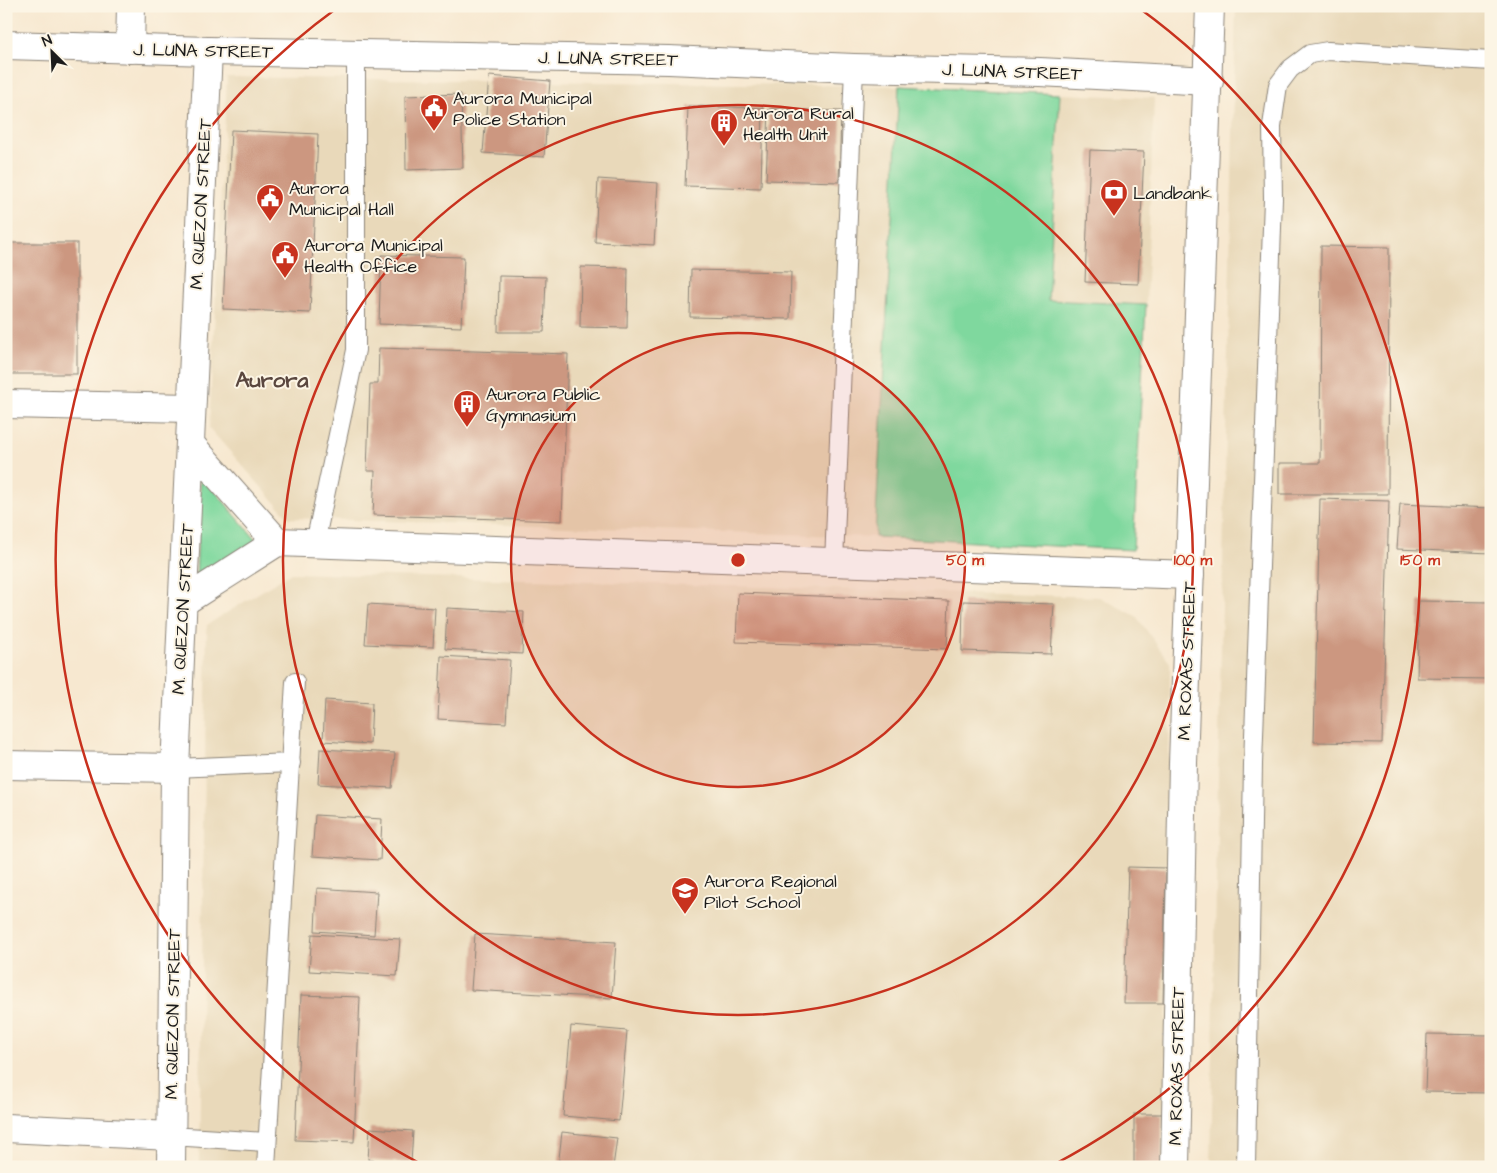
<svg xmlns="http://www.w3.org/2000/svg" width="1497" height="1173" viewBox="0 0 1497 1173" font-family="'Architects Daughter',sans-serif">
  <rect width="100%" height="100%" fill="#fcf5e5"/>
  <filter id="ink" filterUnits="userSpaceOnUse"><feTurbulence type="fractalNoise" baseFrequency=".02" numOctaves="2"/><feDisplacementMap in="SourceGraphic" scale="10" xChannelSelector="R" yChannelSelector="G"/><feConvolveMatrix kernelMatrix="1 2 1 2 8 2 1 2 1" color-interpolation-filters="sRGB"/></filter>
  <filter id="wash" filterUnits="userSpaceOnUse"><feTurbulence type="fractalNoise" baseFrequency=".0096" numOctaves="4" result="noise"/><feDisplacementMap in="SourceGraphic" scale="20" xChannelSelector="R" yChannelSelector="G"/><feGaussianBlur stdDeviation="1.12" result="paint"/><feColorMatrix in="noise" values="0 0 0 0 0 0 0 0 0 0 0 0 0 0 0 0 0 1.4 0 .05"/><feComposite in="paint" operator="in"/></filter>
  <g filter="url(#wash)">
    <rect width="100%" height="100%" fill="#f7e8d0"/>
    <g fill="#e9d9ba">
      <path d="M1236,6H1491V1167H1211L1218,778Z"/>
      <path d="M227,77L899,86L875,537L289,518L209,428Z"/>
      <path d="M1060,94L1154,98L1146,305L1048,300Z"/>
      <path d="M291,573L1099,597L1136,616L1170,663L1165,1167H199L207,625Z"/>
    </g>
    <g fill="#7fd89e" stroke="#4e7a5d">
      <path d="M899,86L1060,94L1048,300L1146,305L1133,550L875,537Z"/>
      <path d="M201,475L258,542L196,579Z"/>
    </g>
    <g id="blocks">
      <g fill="#cc9780">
        <path d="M489,76L550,81L544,157L483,153Z"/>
        <path d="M461,94L463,168L406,170L405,96Z"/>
        <path d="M688,106L763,108L761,188L685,186Z"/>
        <path d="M769,109L841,111L839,182L766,180Z"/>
        <path d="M231,130L318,134L310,313L223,309Z"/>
        <path d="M1090,150L1144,152L1138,284L1085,282Z"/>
        <path d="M598,179L658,183L654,245L595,242Z"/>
        <rect x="6" y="243" width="71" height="131"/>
        <path d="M1321,246L1389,247L1388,494H1279V463H1320Z"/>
        <path d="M381,255L464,257L461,327L379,324Z"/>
        <path d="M581,267L628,268L627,328L580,327Z"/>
        <path d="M691,270L791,272L790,319L690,317Z"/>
        <path d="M499,276L546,277L544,332H498Z"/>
        <path d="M379,348L568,354L562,521L373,515L375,471H367L370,384H378Z"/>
        <path d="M1320,499L1389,501L1382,743L1314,742Z"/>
        <path d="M1400,504L1491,508V553L1397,549Z"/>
        <path d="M738,593L949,601L947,649L736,642Z"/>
        <path d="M963,601L1054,604L1051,654L962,651Z"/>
        <path d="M1419,601L1490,602L1491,679L1417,678Z"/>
        <path d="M368,604L435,608L433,647L365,644Z"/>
        <path d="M447,608L524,612L522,654L445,649Z"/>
        <path d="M441,656L510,660L506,723L438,719Z"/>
        <path d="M325,700L372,703L370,744L323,741Z"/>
        <path d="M320,749L395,753L392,788L318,784Z"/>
        <path d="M315,815L382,819L380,860L312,856Z"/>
        <path d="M1128,867L1166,868L1163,1003H1124Z"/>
        <path d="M317,888L377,892L374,935L315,931Z"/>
        <path d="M312,934L400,939L397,976L309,971Z"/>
        <path d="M475,934L616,942L612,998L471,990Z"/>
        <path d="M301,995L360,997L354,1142L295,1140Z"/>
        <path d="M571,1026L627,1031L619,1121L563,1116Z"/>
        <path d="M1427,1034L1491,1035V1093L1425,1092Z"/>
        <rect x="1134" y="1114" width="28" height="53"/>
        <path d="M370,1128L413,1131L411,1163L368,1160Z"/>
        <path d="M562,1132L617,1138L613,1167H558Z"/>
      </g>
    </g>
  </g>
  <g filter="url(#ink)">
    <use href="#blocks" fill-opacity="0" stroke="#8a8276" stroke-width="1"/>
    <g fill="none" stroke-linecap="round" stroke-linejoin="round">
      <defs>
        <g id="service">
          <path d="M315,543L356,350V54"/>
          <path d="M834,563L854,68"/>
          <path d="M175,768L291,763"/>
          <path d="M171,1136L266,1142"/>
          <path d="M266,1167L295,682"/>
          <path d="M1246,1167L1253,764L1273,199L1272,126L1278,85L1290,69L1310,54L1328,51L1491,61"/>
        </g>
        <g id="minor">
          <path d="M6,45L208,51L669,60L854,68L1040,72L1209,81"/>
          <path d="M130,49L131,6"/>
          <path d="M6,404L191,408"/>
          <path d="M190,444L277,542"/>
          <path d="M183,602L277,542L1190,575"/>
          <path d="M6,765L175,768"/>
          <path d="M6,1128L171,1136"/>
          <path d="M171,1167L175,768L208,51"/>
        </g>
        <path id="tertiary" d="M1175,1167L1183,763L1210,6"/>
      </defs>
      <use href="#service" stroke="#8a8276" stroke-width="20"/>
      <use href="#minor" stroke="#8a8276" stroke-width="30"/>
      <use href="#tertiary" stroke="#8a8276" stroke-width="30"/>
      <use href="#service" stroke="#fff" stroke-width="18"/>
      <use href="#minor" stroke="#fff" stroke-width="28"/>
      <use href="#tertiary" stroke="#fff" stroke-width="28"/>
    </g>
  </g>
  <circle cx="738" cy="560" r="227" fill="#c8321e" fill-opacity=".12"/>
  <g fill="none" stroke="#c8321e" stroke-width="2.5">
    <circle cx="738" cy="560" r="227"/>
    <circle cx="738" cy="560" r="455"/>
    <path d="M423 1165A682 682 0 0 1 337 8M1139 8A682 682 0 0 1 1053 1165"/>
  </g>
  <defs>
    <symbol id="civic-pin" viewBox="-11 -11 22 30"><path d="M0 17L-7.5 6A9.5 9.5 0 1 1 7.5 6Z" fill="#c8321e" stroke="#fcf5e5"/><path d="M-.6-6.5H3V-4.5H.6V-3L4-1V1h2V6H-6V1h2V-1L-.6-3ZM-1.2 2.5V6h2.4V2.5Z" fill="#fff"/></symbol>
    <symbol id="building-pin" viewBox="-11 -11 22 30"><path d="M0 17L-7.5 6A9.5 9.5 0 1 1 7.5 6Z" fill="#c8321e" stroke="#fcf5e5"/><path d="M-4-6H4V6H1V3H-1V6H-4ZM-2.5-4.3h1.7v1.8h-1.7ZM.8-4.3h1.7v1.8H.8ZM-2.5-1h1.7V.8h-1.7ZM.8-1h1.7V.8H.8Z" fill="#fff"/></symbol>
    <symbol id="bank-pin" viewBox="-11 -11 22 30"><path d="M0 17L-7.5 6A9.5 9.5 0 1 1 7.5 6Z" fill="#c8321e" stroke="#fcf5e5"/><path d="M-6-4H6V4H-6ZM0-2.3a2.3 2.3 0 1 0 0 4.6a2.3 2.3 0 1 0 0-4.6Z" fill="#fff"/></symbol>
    <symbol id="school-pin" viewBox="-11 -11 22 30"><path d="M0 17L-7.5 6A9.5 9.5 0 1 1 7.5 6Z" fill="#c8321e" stroke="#fcf5e5"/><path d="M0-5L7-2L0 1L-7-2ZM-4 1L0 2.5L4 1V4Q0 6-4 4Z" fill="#fff"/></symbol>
  </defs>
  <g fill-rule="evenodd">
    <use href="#civic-pin" x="418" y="92" width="32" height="43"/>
    <use href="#building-pin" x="708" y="107" width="32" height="43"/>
    <use href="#bank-pin" x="1098" y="177" width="32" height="43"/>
    <use href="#civic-pin" x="254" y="182" width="32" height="43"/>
    <use href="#civic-pin" x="269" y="239" width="32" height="43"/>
    <use href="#building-pin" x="451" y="388" width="32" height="43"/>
    <use href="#school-pin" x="669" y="875" width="32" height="43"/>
  </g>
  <g text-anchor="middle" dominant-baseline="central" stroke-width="4" stroke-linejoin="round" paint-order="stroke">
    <g font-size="18" fill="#1c1c1c" stroke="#fcf5e5">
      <text transform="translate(203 51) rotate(1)">J. LUNA STREET</text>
      <text transform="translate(608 59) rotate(1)">J. LUNA STREET</text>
      <text transform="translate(1012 72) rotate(2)">J. LUNA STREET</text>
      <text transform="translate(201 204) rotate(-87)">M. QUEZON STREET</text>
      <text transform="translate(183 609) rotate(-87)">M. QUEZON STREET</text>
      <text transform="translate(1187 661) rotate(-88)">M. ROXAS STREET</text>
      <text transform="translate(173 1014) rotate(-89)">M. QUEZON STREET</text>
      <text transform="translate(1177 1066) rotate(-89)">M. ROXAS STREET</text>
    </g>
    <g font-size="18" fill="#1c1c1c" stroke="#fcf5e5" text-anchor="start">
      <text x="453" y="98">Aurora Municipal<tspan x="453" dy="21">Police Station</tspan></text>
      <text x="743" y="113">Aurora Rural<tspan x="743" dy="21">Health Unit</tspan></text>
      <text x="289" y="188">Aurora<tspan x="289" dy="21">Municipal Hall</tspan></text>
      <text x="1133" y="193">Landbank</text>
      <text x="304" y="245">Aurora Municipal<tspan x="304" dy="21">Health Office</tspan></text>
      <text x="486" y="394">Aurora Public<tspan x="486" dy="21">Gymnasium</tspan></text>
      <text x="704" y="881">Aurora Regional<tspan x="704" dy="21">Pilot School</tspan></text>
    </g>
    <g font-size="22" font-weight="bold" fill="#5a473f" stroke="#fcf5e5">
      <text x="272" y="380">Aurora</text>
    </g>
  </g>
  <circle cx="738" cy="560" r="8" fill="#c8321e" stroke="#fcf5e5" stroke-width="2.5"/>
  <g font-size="15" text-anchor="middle" font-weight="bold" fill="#c8321e" stroke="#fcf5e5" stroke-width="4" stroke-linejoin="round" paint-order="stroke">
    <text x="965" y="565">50 m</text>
    <text x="1193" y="565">100 m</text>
    <text x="1420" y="565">150 m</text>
  </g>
  <rect width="1497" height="1173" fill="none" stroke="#fcf5e5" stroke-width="25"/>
  <g transform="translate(52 52) rotate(336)" stroke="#fcf5e5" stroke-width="4" paint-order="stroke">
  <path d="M0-4L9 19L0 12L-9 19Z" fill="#1c1c1c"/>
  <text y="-8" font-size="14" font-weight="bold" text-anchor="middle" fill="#1c1c1c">N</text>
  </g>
</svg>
